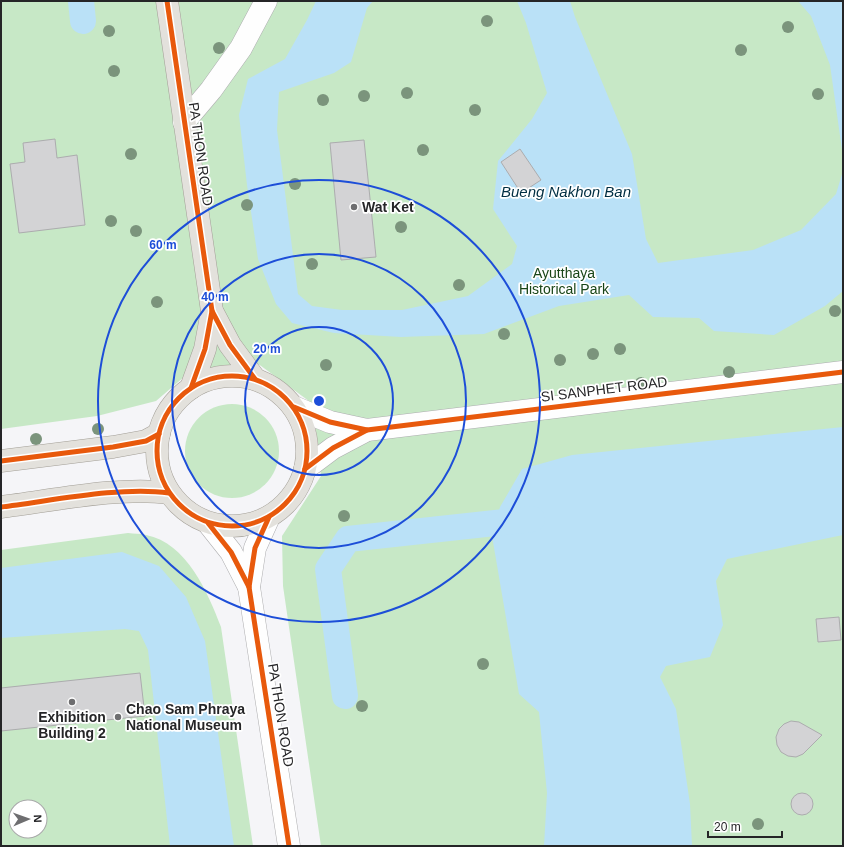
<svg xmlns="http://www.w3.org/2000/svg" width="844" height="847" viewBox="0 0 844 847" font-family="Helvetica,sans-serif">
  <rect width="100%" height="100%" fill="#f5f5f8"/>
  <g fill="#c7e8c6" fill-rule="evenodd">
    <path d="M1,1H843V846H321L283,586L282,536L321,476L313,404L257,363L192,370L156,401L97,416L1,429Z"/>
    <circle cx="232" cy="451" r="47"/>
    <path d="M128,533C134,534 140,533 146,535C187,543 208,593 221,627L253,846H1V550ZM16,807H40V831H16Z"/>
  </g>
  <g fill="#bae1f7">
    <path d="M316,1H373L367,8L351,62L334,73L279,92L277,130L298,294L312,306L342,310H402L468,296L512,264L517,246L493,209L498,161L532,119L547,93L526,23L517,1H570L575,17L632,154L646,239L658,263L753,250L801,230L836,194L843,171V291L825,306L774,335L714,331L699,318L653,317L629,295L559,306L484,334L401,337L334,333L292,323L276,304L258,259L247,185L239,115L248,79L285,59L307,20Z"/>
    <path d="M798,1H843V157L830,65L811,16Z"/>
    <path d="M843,427V535L727,559L716,581L723,625L710,657L666,666L660,677L676,709L690,804L692,846H544L547,793L539,712L519,694L492,536L500,507L522,469L572,455Z"/>
    <path d="M122,552L159,566L186,597L205,641L234,846H170L148,650L139,631L125,629L1,638V568Z"/>
  </g>
  <g fill="none" stroke-linecap="round" stroke-linejoin="round">
    <g stroke="#bae1f7" stroke-width="26">
      <path d="M81,1L83,21"/>
      <path d="M345,696L328,569L348,539L532,519"/>
    </g>
  </g>
  <g fill="#d3d3d5" stroke="#acacae">
    <path d="M55,139L57,158L77,155L85,225L19,233L10,164L25,162L23,143Z"/>
    <path d="M364,140L376,257L341,260L330,143Z"/>
    <path d="M520,149L541,180L521,193L501,162Z"/>
    <path d="M839,617L841,640L818,642L816,619Z"/>
    <path d="M140,673L145,716L1,731V688Z"/>
    <path d="M791,721L799,722L822,735L803,754L796,757L788,756L781,752L777,745L776,737L779,729L784,724Z"/>
    <circle cx="802" cy="804" r="11"/>
  </g>
  <g fill="none" stroke-linecap="round" stroke-linejoin="round">
    <defs>
      <g id="minor">
        <path d="M184,122L211,90L241,48L266,1"/>
        <path d="M294,407L330,422L367,430"/>
        <path d="M305,469L333,448L367,430L843,372"/>
        <path d="M269,517L255,548L249,587L289,846"/>
        <path d="M208,523L231,552L249,587"/>
      </g>
      <g id="major">
        <path d="M167,1L212,311L230,345L255,379"/>
        <circle cx="232" cy="451" r="75"/>
        <path d="M191,388L205,349L212,311"/>
        <path d="M1,461L113,447L146,441L159,434"/>
        <path d="M1,507C51,501 120,486 169,493"/>
      </g>
    </defs>
    <use href="#minor" stroke="#adadaf" stroke-width="23"/>
    <use href="#major" stroke="#a39f97" stroke-width="23"/>
    <use href="#minor" stroke="#fefefe" stroke-width="22"/>
    <use href="#major" stroke="#e3e1dc" stroke-width="22"/>
    <defs>
      <g id="cycleway">
        <path d="M167,1L212,311L230,345L255,379"/>
        <circle cx="232" cy="451" r="75"/>
        <path d="M191,388L205,349L212,311"/>
        <path d="M294,407L330,422L367,430"/>
        <path d="M1,461L113,447L146,441L159,434"/>
        <path d="M305,469L333,448L367,430L843,372"/>
        <path d="M1,507C51,501 120,486 169,493"/>
        <path d="M269,517L255,548L249,587L289,846"/>
        <path d="M208,523L231,552L249,587"/>
      </g>
    </defs>
    <use href="#cycleway" stroke="#fff" stroke-width="8"/>
    <use href="#cycleway" stroke="#e8590c" stroke-width="5"/>
  </g>
  <g fill="#7b947c">
    <circle cx="487" cy="21" r="6"/>
    <circle cx="788" cy="27" r="6"/>
    <circle cx="109" cy="31" r="6"/>
    <circle cx="219" cy="48" r="6"/>
    <circle cx="741" cy="50" r="6"/>
    <circle cx="114" cy="71" r="6"/>
    <circle cx="407" cy="93" r="6"/>
    <circle cx="818" cy="94" r="6"/>
    <circle cx="364" cy="96" r="6"/>
    <circle cx="323" cy="100" r="6"/>
    <circle cx="475" cy="110" r="6"/>
    <circle cx="423" cy="150" r="6"/>
    <circle cx="131" cy="154" r="6"/>
    <circle cx="295" cy="184" r="6"/>
    <circle cx="247" cy="205" r="6"/>
    <circle cx="111" cy="221" r="6"/>
    <circle cx="401" cy="227" r="6"/>
    <circle cx="136" cy="231" r="6"/>
    <circle cx="312" cy="264" r="6"/>
    <circle cx="459" cy="285" r="6"/>
    <circle cx="157" cy="302" r="6"/>
    <circle cx="835" cy="311" r="6"/>
    <circle cx="504" cy="334" r="6"/>
    <circle cx="620" cy="349" r="6"/>
    <circle cx="593" cy="354" r="6"/>
    <circle cx="560" cy="360" r="6"/>
    <circle cx="326" cy="365" r="6"/>
    <circle cx="729" cy="372" r="6"/>
    <circle cx="641" cy="383" r="6"/>
    <circle cx="98" cy="429" r="6"/>
    <circle cx="36" cy="439" r="6"/>
    <circle cx="344" cy="516" r="6"/>
    <circle cx="483" cy="664" r="6"/>
    <circle cx="362" cy="706" r="6"/>
    <circle cx="758" cy="824" r="6"/>
  </g>
  <g fill="none" stroke="#1d4ed8" stroke-width="2">
    <circle cx="319" cy="401" r="74"/>
    <circle cx="319" cy="401" r="147"/>
    <circle cx="319" cy="401" r="221"/>
  </g>
  <g fill="#6e6e70" stroke="#fff" stroke-width="1.5">
    <circle cx="354" cy="207" r="4"/>
    <circle cx="72" cy="702" r="4"/>
    <circle cx="118" cy="717" r="4"/>
  </g>
  <g text-anchor="middle" dominant-baseline="central" stroke-width="3.5" stroke-linejoin="round" paint-order="stroke">
    <g font-size="14" fill="#252527" stroke="#fff">
      <text transform="translate(201 154) rotate(82)">PA THON ROAD</text>
      <text transform="translate(604 389) rotate(-7)">SI SANPHET ROAD</text>
      <text transform="translate(281 715) rotate(81)">PA THON ROAD</text>
    </g>
    <g font-size="14" font-weight="bold" fill="#252527" stroke="#fff" text-anchor="start">
      <text x="362" y="207">Wat Ket</text>
      <text x="126" y="709">Chao Sam Phraya<tspan x="126" dy="16">National Museum</tspan></text>
      <text x="72" y="717" text-anchor="middle">Exhibition<tspan x="72" dy="16">Building 2</tspan></text>
    </g>
    <g font-size="14" fill="#184517" stroke="#fff">
      <text x="564" y="273">Ayutthaya<tspan x="564" dy="16">Historical Park</tspan></text>
    </g>
    <g font-size="15" font-style="italic" fill="#002e42" stroke="#fff">
      <text x="566" y="191">Bueng Nakhon Ban</text>
    </g>
  </g>
  <circle cx="319" cy="401" r="6" fill="#1d4ed8" stroke="#fff" stroke-width="2"/>
  <g font-size="12" text-anchor="middle" font-weight="bold" fill="#1d4ed8" stroke="#fff" stroke-width="3.5" stroke-linejoin="round" paint-order="stroke">
    <text x="163" y="249">60 m</text>
    <text x="215" y="301">40 m</text>
    <text x="267" y="353">20 m</text>
  </g>
  <rect width="844" height="847" fill="none" stroke="#252527" stroke-width="4"/>
  <g transform="translate(28 819) rotate(88)"><circle r="19" fill="#ffffff" stroke="#a8a8a9"/>
  <path d="M0-3L7 15L0 10L-7 15Z" fill="#6e6e70"/>
  <text y="-6" font-size="11" font-weight="bold" text-anchor="middle" fill="#252527">N</text>
  </g>
  <path d="M708 831v6h74v-6" fill="none" stroke="#252527" stroke-width="2"/>
  <text x="714" y="831" font-size="12" fill="#252527" stroke="#ffffff" stroke-width="3" paint-order="stroke">20 m</text>
</svg>
